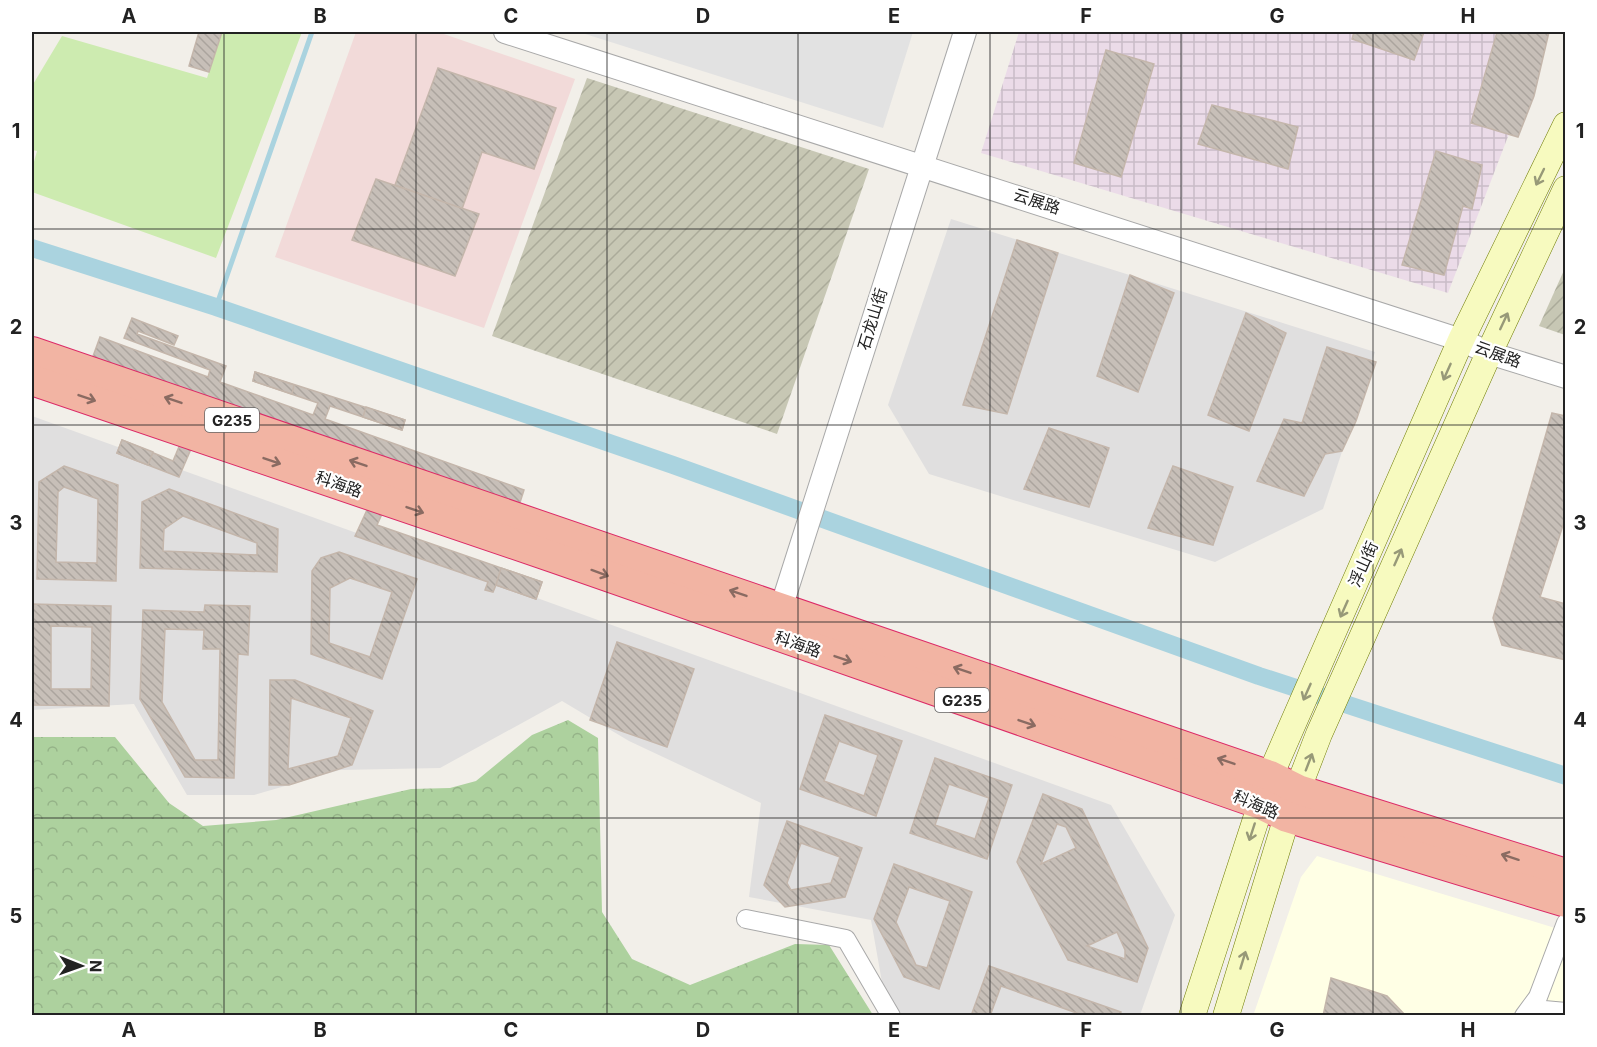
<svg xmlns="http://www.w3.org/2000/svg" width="1597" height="1047" viewBox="0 0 1597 1047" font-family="Inter,'Noto Sans SC',sans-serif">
  <defs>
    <pattern id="industrial-grid" width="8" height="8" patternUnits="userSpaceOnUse" patternTransform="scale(1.5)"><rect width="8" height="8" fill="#ebdbe8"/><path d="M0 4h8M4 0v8" fill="none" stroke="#c9bcc7"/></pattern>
    <pattern id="construction-furrows" width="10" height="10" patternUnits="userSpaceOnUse" patternTransform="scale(1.5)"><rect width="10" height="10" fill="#c7c7b4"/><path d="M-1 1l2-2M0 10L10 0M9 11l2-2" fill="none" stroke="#abab9a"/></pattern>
    <pattern id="forest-crowns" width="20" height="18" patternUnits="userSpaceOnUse" patternTransform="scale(1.5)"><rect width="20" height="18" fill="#add19e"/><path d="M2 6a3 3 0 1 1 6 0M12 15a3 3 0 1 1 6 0" fill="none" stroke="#95b388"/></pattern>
    <pattern id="building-back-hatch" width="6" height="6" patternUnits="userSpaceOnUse" patternTransform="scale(1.5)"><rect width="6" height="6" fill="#c7bfb8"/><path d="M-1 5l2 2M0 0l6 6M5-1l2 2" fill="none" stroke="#aba49e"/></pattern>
  </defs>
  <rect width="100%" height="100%" fill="#f2efe9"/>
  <g fill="#e0dfdf">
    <path d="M951,219L1375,352L1323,509L1215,562L929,474L888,405Z"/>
    <path d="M32,416L1111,805L1175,915L1140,1015H904L886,1005L871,920L749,897L761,803L629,741L562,701L440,768L340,770L254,795H187L134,704L32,710Z"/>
  </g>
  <path fill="#f2dad9" d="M356,32H438L575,79L484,328L275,257Z"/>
  <path fill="url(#industrial-grid)" d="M1019,32H1548L1448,293L981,153Z"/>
  <path fill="#ffffe5" d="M1317,856L1565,931V1015L1253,1016L1301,877Z"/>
  <g fill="url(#construction-furrows)">
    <path d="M587,78L869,169L777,434L492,336Z"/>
    <path d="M1565,268V335L1539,326Z"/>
  </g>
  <path fill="#cdebb0" d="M222,32H302L216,258L32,192V169L37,151L32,150V86L62,36L207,78Z"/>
  <path fill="url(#forest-crowns)" d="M568,720L598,738L602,912L632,959L690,985L795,944L829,945L873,1015L32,1016V737H115L169,803L203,826L276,820L411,789L450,788L476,781L532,735Z"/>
  <path fill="#e2e2e2" d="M579,32H913L883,128Z"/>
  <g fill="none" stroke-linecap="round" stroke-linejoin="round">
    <path stroke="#aad3df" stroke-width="5" d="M216,307L312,32"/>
    <path stroke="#aad3df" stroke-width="18" d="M32,248L216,307L673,465L1259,676L1566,776"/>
  </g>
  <g fill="url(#building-back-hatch)" stroke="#c4b6ab" stroke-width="1.5" fill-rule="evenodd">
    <path d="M199,32H222L209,72L189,66Z"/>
    <path d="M1354,32H1424L1414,60L1352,39Z"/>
    <path d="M1497,32H1549L1534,96L1518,137L1471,123Z"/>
    <path d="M1106,50L1154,64L1121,177L1074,163Z"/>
    <path d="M438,68L556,108L534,169L482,152L462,209L395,185Z"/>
    <path d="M1212,105L1298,127L1288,169L1198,144Z"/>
    <path d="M1436,151L1482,165L1472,209L1463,206L1444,275L1402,265Z"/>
    <path d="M376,179L479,214L455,276L352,240Z"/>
    <path d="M1017,240L1058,253L1007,414L963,405Z"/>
    <path d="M1130,275L1174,293L1138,392L1097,376Z"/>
    <path d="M1246,313L1286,333L1249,431L1208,415Z"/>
    <path d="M132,318L178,336L174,345L138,331L137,334L226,366L220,382L313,415L318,403L253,381L255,372L405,420L402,430L330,406L325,419L524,490L506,546L387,503L377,525L542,582L536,599L496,585L493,592L485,590L488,582L355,536L373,497L197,435L179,477L117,453L122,440L173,461L186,430L80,392L100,337L208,377L210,370L124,338Z"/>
    <path d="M1327,347L1376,362L1356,421L1342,451L1325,454L1304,496L1257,481L1284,419L1302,423Z"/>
    <path d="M255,372L294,385L292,394L253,381Z"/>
    <path d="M366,407L405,420L402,430L363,417Z"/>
    <path d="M1552,413L1566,416V516L1540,597L1566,604V660L1502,645L1493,618Z"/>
    <path d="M1049,428L1109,448L1089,507L1024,489Z"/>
    <path d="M122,440L153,452L148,465L117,453Z"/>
    <path d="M64,466L118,485L116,581L37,579L39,482ZM64,487L98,499L97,563L56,562L58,492Z"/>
    <path d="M1173,466L1233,487L1213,545L1148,528Z"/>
    <path d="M169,489L278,529L277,572L140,568L142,502ZM183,516L257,543V555L163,551L164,529Z"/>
    <path d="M339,552L417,579L382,679L311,654L312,571L321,558ZM350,578L392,592L370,657L329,643L330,588Z"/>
    <path d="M501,568L542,582L536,599L496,585Z"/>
    <path d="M32,604L111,606L109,706L32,705ZM51,626L92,627L91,689H51Z"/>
    <path d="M205,605L250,606L248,655L238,654L234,778L185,777L140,699L143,610L204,612ZM165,629L204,630L203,649H220L218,760H195L162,702Z"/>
    <path d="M617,642L694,669L667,747L590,720Z"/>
    <path d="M270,680H295L373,711L352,765L289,785H269ZM291,698L351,718L338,756L288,769Z"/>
    <path d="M825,715L902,741L876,816L800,789ZM839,741L878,755L864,796L824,781Z"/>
    <path d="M935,758L1012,785L987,859L910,833ZM949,784L989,798L975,839L935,825Z"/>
    <path d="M1043,794L1082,809L1148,948L1137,982L1068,960L1017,862ZM1057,824L1066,827L1076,848L1041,864ZM1117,932L1125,950V959L1087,946Z"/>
    <path d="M787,821L862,848L845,897L785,907L764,885ZM801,843L840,857L831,883L791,890L787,883Z"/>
    <path d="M894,864L972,892L939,989L904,977L874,919ZM909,887L950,901L927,968L916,965L896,922Z"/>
    <path d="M989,966L1121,1012L1120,1016H1085L1001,986L990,1016H971Z"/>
    <path d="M1331,978L1387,996L1406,1016H1323Z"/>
  </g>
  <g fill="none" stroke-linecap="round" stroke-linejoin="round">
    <defs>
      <g id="minor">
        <path d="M746,919L846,939L891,1016"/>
        <path d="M1524,1016L1538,997L1566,923"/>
        <path d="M1529,1016L1544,1010L1566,1012"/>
      </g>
      <g id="tertiary">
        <path d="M505,32L1461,340L1489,353L1566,377"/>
        <path d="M781,608L965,32"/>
      </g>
      <g id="secondary">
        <path d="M1192,1016L1270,776L1461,340L1566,125"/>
        <path d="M1226,1016L1287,817L1319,734L1489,353L1566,189"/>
      </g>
      <g id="trunk">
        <path d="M32,352L1270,776L1298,790L1566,874"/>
        <path d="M32,380L556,558L1261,804L1287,817L1566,902"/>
      </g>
    </defs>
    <use href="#minor" stroke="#a9a9a9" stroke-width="20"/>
    <use href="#tertiary" stroke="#a9a9a9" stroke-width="24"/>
    <use href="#secondary" stroke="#707d05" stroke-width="27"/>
    <use href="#trunk" stroke="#dc2a67" stroke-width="32"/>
    <use href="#minor" stroke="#fff" stroke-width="18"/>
    <use href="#tertiary" stroke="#fff" stroke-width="22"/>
    <use href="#secondary" stroke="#f7fabf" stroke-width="26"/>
    <use href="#trunk" stroke="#f2b4a3" stroke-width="30"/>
  </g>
  <defs><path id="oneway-shaft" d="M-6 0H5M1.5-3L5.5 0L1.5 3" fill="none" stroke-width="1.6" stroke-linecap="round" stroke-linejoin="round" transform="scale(1.5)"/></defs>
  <g stroke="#979978">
    <use href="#oneway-shaft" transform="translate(1540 177) rotate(116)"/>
    <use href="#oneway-shaft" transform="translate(1504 321) rotate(-65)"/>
    <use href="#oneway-shaft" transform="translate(1447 372) rotate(114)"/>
    <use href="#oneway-shaft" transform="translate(1398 557) rotate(-66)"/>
    <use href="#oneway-shaft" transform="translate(1344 609) rotate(114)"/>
    <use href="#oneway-shaft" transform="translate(1307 692) rotate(114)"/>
    <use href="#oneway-shaft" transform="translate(1309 762) rotate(-69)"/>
    <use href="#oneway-shaft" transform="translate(1252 832) rotate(108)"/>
    <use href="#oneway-shaft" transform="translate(1243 960) rotate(-73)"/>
  </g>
  <g stroke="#8a6b62">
    <use href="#oneway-shaft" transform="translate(87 398) rotate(19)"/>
    <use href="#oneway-shaft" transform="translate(173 400) rotate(-161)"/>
    <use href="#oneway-shaft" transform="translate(272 461) rotate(19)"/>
    <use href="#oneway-shaft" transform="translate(358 463) rotate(-161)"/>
    <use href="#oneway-shaft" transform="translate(415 510) rotate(19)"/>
    <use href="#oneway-shaft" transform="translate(600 573) rotate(20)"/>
    <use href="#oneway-shaft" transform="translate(738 593) rotate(-161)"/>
    <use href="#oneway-shaft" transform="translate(843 659) rotate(19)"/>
    <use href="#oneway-shaft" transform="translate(962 670) rotate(-161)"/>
    <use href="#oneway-shaft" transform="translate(1027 723) rotate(19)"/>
    <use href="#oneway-shaft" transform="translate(1226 761) rotate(-161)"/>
    <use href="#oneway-shaft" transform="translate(1510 857) rotate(-162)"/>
  </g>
  <path fill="none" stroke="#222" stroke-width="1.5" stroke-opacity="0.55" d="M224,32V1016M416,32V1016M607,32V1016M798,32V1016M990,32V1016M1181,32V1016M1373,32V1016M32,229H1566M32,425H1566M32,622H1566M32,818H1566"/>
  <g text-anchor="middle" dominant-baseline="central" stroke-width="4.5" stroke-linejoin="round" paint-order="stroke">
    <g fill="#fff" stroke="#646464" stroke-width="1.5">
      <rect x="205" y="408" width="54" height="24" rx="4.5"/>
      <rect x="935" y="688" width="54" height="24" rx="4.5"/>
    </g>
    <g font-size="15" font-weight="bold" fill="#222">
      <text x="232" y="420">G235</text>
      <text x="962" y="700">G235</text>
    </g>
    <g font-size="16" fill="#222" stroke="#fff">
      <text transform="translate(1037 201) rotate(18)">云展路</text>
      <text transform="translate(872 319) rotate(-73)">石龙山街</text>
      <text transform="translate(1498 354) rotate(20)">云展路</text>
      <text transform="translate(339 484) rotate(19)">科海路</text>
      <text transform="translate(1363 564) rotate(-66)">浮山街</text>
      <text transform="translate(798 644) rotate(19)">科海路</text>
      <text transform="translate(1256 804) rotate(23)">科海路</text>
    </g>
  </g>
  <rect width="1597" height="1047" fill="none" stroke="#ffffff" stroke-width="66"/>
  <g transform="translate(81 966) rotate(91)" stroke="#ffffff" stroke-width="4.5" paint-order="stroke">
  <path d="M0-4.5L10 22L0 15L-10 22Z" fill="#222222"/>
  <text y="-9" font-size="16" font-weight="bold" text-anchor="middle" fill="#222222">N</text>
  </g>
  <rect x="33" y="33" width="1531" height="981" fill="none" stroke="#222" stroke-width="2"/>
  <g font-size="20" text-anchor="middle" font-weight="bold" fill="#222">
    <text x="129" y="23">A</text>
    <text x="320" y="23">B</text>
    <text x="511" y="23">C</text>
    <text x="703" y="23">D</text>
    <text x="894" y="23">E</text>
    <text x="1086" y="23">F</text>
    <text x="1277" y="23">G</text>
    <text x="1468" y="23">H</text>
    <text x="16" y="138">1</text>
    <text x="1580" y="138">1</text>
    <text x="16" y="334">2</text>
    <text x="1580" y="334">2</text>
    <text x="16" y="530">3</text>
    <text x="1580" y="530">3</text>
    <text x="16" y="727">4</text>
    <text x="1580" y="727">4</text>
    <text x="16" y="923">5</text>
    <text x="1580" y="923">5</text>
    <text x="129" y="1037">A</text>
    <text x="320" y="1037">B</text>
    <text x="511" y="1037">C</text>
    <text x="703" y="1037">D</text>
    <text x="894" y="1037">E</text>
    <text x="1086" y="1037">F</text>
    <text x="1277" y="1037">G</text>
    <text x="1468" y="1037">H</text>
  </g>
</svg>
